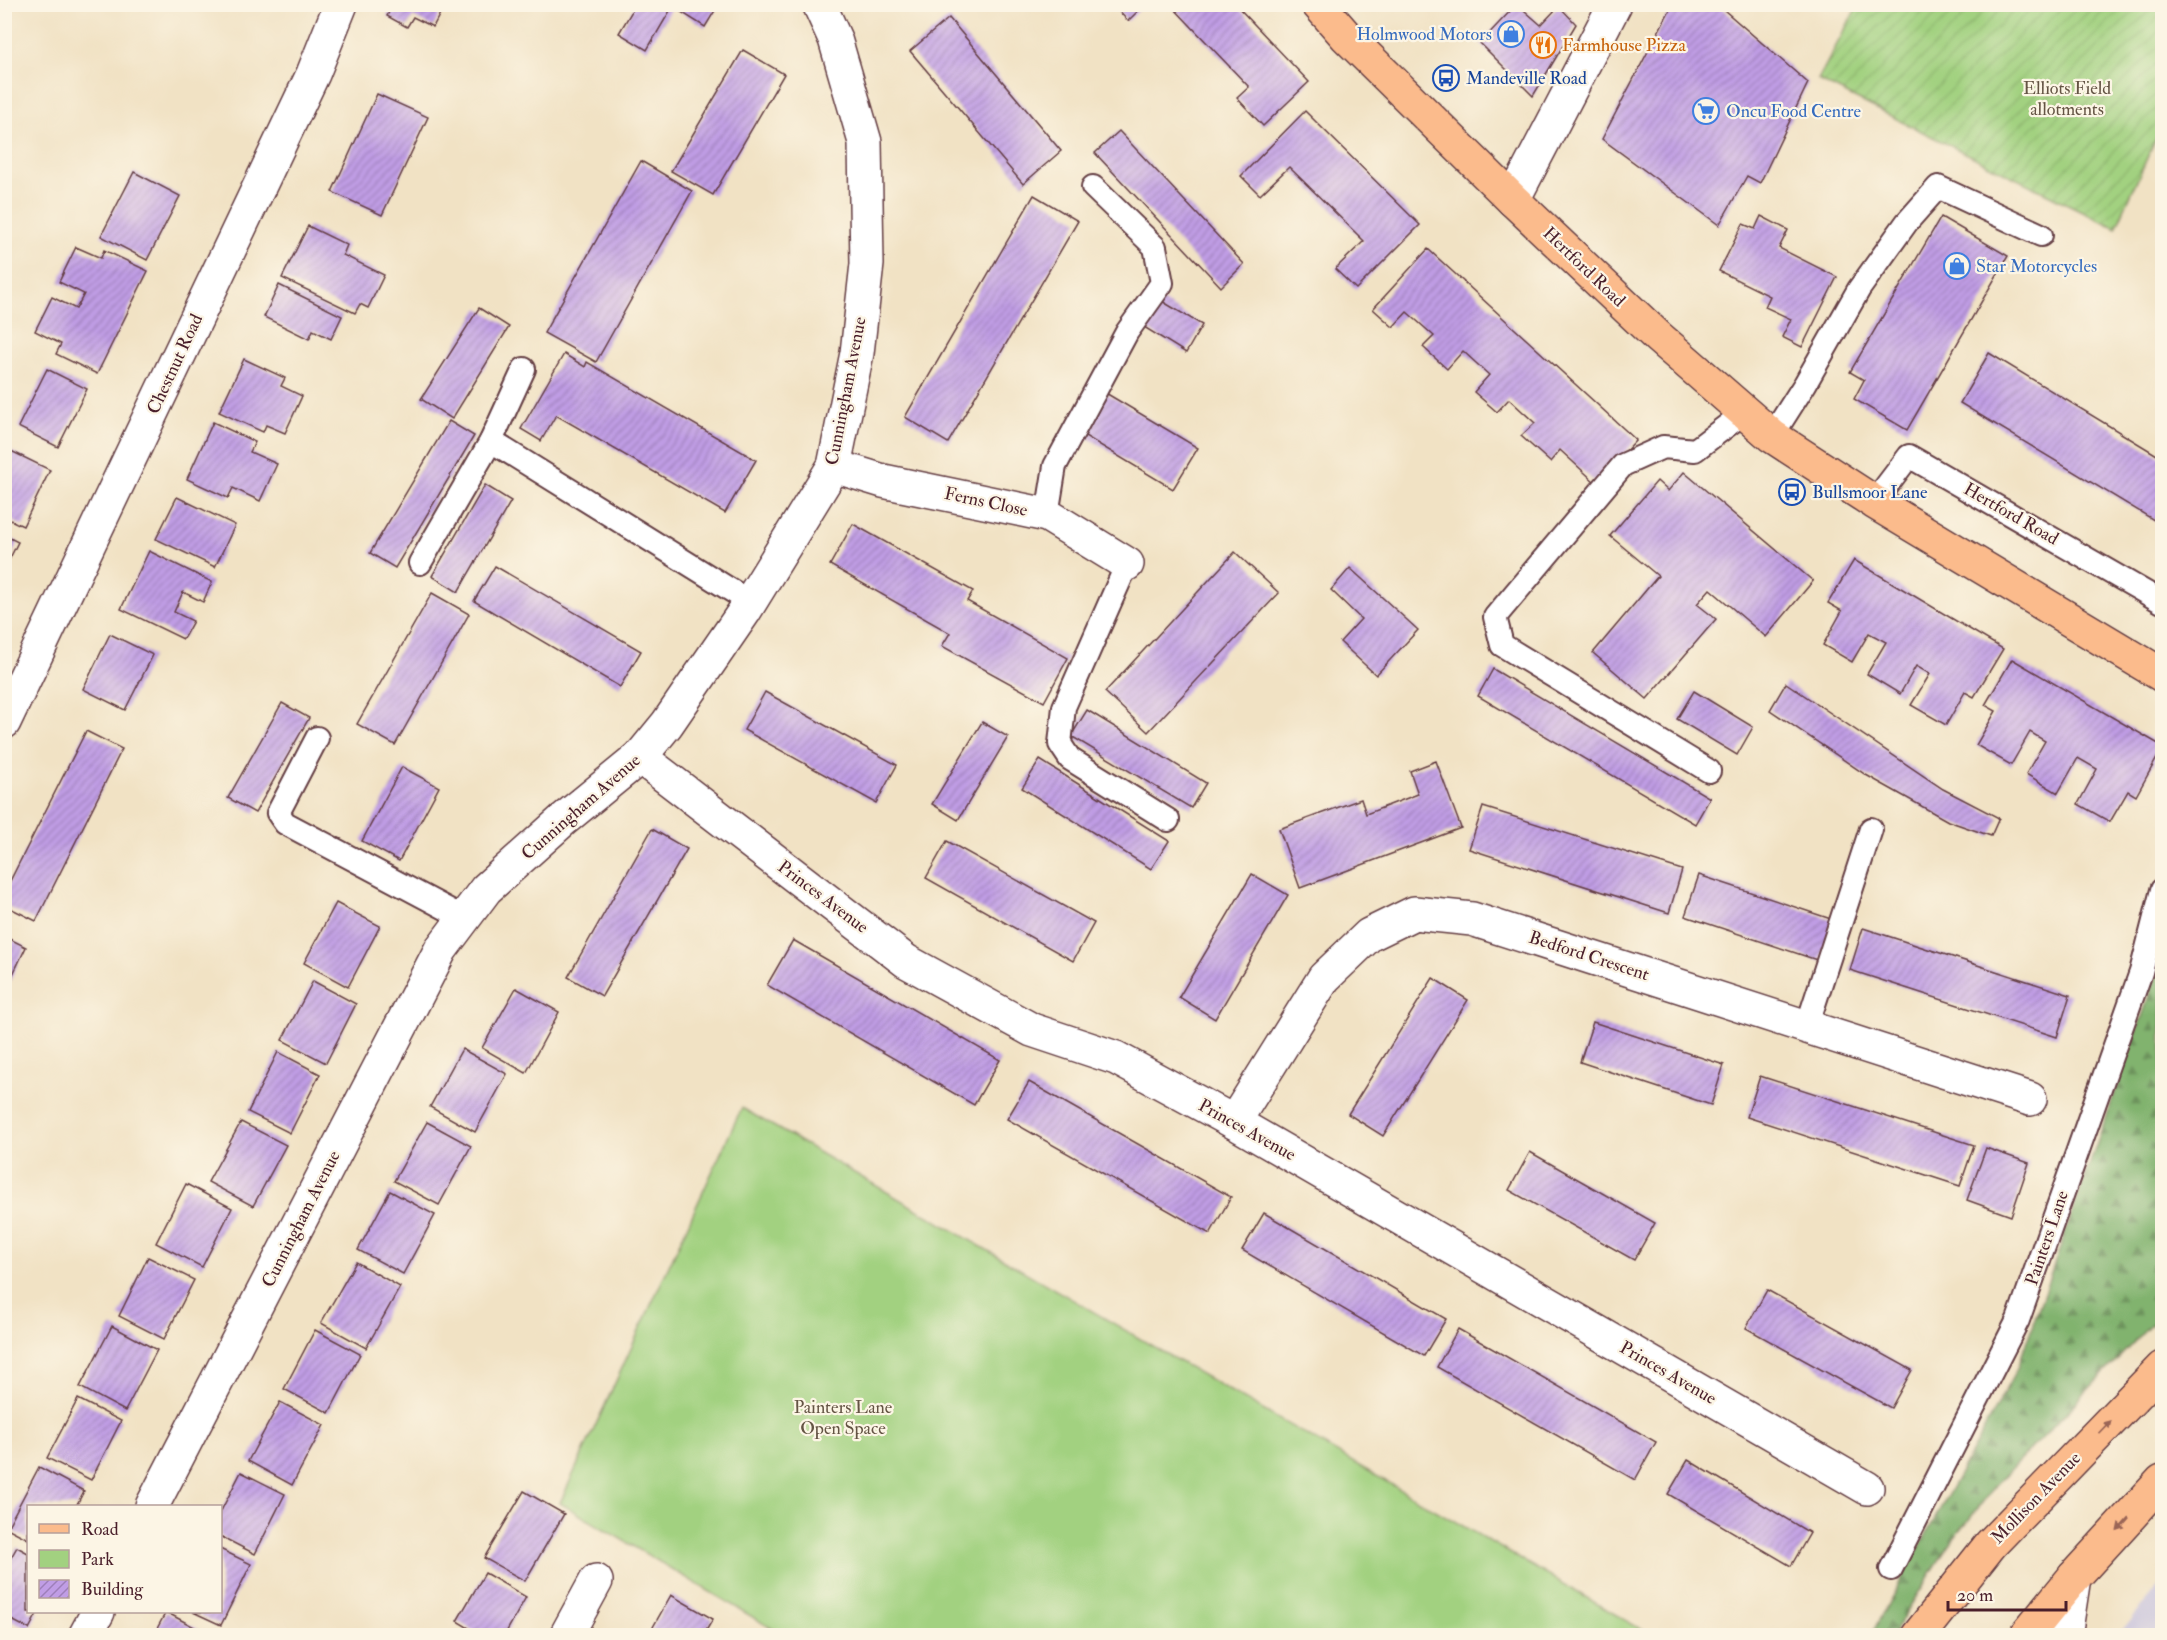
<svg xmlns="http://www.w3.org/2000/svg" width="2167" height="1640" viewBox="0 0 2167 1640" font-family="'IM FELL Double Pica',serif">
  <defs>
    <pattern id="forest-firs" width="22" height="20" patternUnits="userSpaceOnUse" patternTransform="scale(1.5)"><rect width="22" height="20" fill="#81b36e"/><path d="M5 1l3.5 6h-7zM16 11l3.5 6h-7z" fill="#6c915b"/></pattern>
    <pattern id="garden-furrows" width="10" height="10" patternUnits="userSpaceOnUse" patternTransform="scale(1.5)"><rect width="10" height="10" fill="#a2d180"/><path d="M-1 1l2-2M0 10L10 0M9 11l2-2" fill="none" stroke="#8db36f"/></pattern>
    <pattern id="building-hatch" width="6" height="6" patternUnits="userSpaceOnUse" patternTransform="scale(1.5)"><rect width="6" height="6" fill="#c09de5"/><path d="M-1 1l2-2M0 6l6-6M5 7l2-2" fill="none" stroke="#9e7fba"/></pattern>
  </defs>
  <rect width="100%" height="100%" fill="#fcf5e5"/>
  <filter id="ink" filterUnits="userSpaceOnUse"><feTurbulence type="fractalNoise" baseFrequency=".0167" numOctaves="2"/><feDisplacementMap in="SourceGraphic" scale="12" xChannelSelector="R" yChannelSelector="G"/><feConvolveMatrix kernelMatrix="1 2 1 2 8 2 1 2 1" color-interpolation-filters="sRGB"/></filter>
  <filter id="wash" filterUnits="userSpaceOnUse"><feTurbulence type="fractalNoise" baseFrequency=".008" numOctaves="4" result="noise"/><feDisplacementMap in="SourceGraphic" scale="24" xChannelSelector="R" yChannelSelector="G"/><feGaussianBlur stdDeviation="1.35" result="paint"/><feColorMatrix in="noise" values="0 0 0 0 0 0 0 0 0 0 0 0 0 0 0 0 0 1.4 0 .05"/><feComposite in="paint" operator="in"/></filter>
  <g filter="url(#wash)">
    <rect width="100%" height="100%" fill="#f1e2c4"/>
    <path fill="#c5c0db" d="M2162,1582V1635H2118Z"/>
    <path fill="url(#forest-firs)" stroke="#66694c" stroke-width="1.5" d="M2162,960V1313L1996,1485L1948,1546L1892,1635H1871L2017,1369Z"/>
    <path fill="#a2d180" stroke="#767856" stroke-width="1.5" d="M742,1107V1108L1651,1635H783L560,1503Z"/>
    <path fill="url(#garden-furrows)" stroke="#767856" stroke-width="1.5" d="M1858,5H2162V124L2116,228L1818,80Z"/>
    <g id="blocks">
      <g fill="url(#building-hatch)">
        <path d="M393,4H445L433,27L413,17L407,27L387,16Z"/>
        <path d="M636,4H674L647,50L619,33Z"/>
        <path d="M681,4H719L705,27L678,10Z"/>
        <path d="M1112,4H1145L1128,21Z"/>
        <path d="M1170,4H1235L1309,82L1263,126L1237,98L1249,87Z"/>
        <path d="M1517,4L1541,25L1559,6L1576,24L1533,96L1480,43Z"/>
        <path d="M1673,4H1717L1808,83L1760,183L1747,176L1719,225L1602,139Z"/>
        <path d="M949,18L1061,151L1023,184L910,51Z"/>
        <path d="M743,50L784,74L713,195L671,171Z"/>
        <path d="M377,94L428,117L382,215L332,192Z"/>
        <path d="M1305,111L1420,225L1356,289L1335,269L1364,241L1289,167L1260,195L1241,176Z"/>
        <path d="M1119,131L1244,264L1221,287L1095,153Z"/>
        <path d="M641,161L692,191L596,362L544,333Z"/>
        <path d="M134,172L180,196L147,260L101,236Z"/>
        <path d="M1034,195L1078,221L948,443L905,417Z"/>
        <path d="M1761,216L1788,230L1779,248L1837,277L1802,347L1782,337L1791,319L1765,307L1770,296L1719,271L1743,224L1755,229Z"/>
        <path d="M1941,217L2008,256L1907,430L1854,399L1864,380L1850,372Z"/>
        <path d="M308,226L347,245L343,255L384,275L368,308L360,304L355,313L282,278Z"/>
        <path d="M76,247L101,258L104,250L148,271L97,374L56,354L61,344L35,331L52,297L76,309L84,294L59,282Z"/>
        <path d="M1428,249L1636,440L1596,483L1560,450L1550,462L1521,436L1535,423L1509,399L1497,412L1474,392L1489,375L1463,351L1447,369L1423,347L1434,336L1407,312L1393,327L1373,309Z"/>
        <path d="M279,285L342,316L331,339L313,330L309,339L264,317Z"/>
        <path d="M1160,300L1202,325L1186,353L1144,327Z"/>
        <path d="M479,308L509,327L452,419L421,399Z"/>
        <path d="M1989,353L2162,458V525L1960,403Z"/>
        <path d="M564,354L585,367L587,362L756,460L725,513L556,415L541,441L521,429Z"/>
        <path d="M244,359L285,378L281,386L302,396L285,433L266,425L263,432L219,412Z"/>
        <path d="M47,369L87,389L58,447L18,427Z"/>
        <path d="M1104,392L1198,448L1173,489L1080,433Z"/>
        <path d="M449,421L474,436L395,568L370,553Z"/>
        <path d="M213,422L255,442L250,452L277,464L260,501L233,488L228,498L187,479Z"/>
        <path d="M7,449L50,470L23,526L4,517V455Z"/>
        <path d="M1684,472L1813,581L1766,637L1710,589L1697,604L1716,619L1647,699L1593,653L1658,576L1610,536L1657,481L1668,491Z"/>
        <path d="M485,485L511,501L458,592L432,576Z"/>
        <path d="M177,497L235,525L215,567L156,539Z"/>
        <path d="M853,524L973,591L967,601L1068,658L1044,702L942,646L950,633L830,565Z"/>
        <path d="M4,535L18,542L4,570Z"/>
        <path d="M149,551L212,582L203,602L183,592L174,612L193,621L183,639L121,609Z"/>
        <path d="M1235,552L1279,593L1148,732L1105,692Z"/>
        <path d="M1854,560L2003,649L1974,697L1965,692L1946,725L1911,705L1930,674L1916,666L1900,694L1867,674L1886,642L1869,633L1852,662L1823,645L1842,611L1828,603Z"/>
        <path d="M495,566L641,651L620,687L474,601Z"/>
        <path d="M1350,568L1418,630L1376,675L1340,642L1361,619L1331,590Z"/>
        <path d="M432,593L469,614L395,745L357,724Z"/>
        <path d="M110,634L153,655L125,710L83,689Z"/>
        <path d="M2012,659L2162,746V749L2136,796L2128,791L2110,822L2078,804L2097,769L2078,758L2058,793L2026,774L2045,741L2030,732L2011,765L1976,745L1996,711L1985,705Z"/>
        <path d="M1493,669L1710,798L1695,824L1478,696Z"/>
        <path d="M1786,683L1943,789L1999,818L1991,836L1948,821L1866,775L1770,710Z"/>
        <path d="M1694,691L1753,727L1737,755L1677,719Z"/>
        <path d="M765,692L897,765L876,803L744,730Z"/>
        <path d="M282,703L309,718L255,813L228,798Z"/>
        <path d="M1087,710L1206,783L1191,808L1071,736Z"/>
        <path d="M982,722L1008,737L958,820L932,804Z"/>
        <path d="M86,731L122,749L36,921L4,905V893Z"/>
        <path d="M1040,760L1169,841L1151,869L1022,788Z"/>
        <path d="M1436,761L1461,828L1300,888L1279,829L1361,799L1366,814L1418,794L1410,771Z"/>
        <path d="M402,767L439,787L399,861L362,841Z"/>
        <path d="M1483,807L1682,870L1669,913L1469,849Z"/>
        <path d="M652,829L687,849L602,996L568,977Z"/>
        <path d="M947,841L1094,923L1073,961L926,878Z"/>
        <path d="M1252,874L1288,895L1215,1019L1179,997Z"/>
        <path d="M1699,875L1834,920L1820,961L1685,916Z"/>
        <path d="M336,903L380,926L348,987L304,963Z"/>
        <path d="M1863,928L2070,995L2057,1037L1850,970Z"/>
        <path d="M4,936L26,947L4,993Z"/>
        <path d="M793,940L1000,1060L974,1105L767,985Z"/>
        <path d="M1433,978L1468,1000L1383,1136L1348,1114Z"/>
        <path d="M313,981L356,1004L326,1063L282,1040Z"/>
        <path d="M516,988L559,1012L526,1073L482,1048Z"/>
        <path d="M1593,1022L1724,1065L1711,1105L1580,1062Z"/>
        <path d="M462,1049L507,1074L475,1132L430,1107Z"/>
        <path d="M278,1052L320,1074L290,1133L248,1112Z"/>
        <path d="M1760,1076L1974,1145L1960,1186L1747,1117Z"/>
        <path d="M1029,1082L1231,1197L1210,1234L1007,1119Z"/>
        <path d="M241,1122L286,1145L253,1206L208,1182Z"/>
        <path d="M427,1122L471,1146L439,1205L394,1181Z"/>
        <path d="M1986,1148L2029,1163L2011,1216L1967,1200Z"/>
        <path d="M1530,1152L1655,1223L1634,1260L1509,1190Z"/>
        <path d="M186,1184L232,1208L202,1267L156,1243Z"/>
        <path d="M390,1191L435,1215L403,1274L358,1250Z"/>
        <path d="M1264,1213L1446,1319L1424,1356L1242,1250Z"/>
        <path d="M148,1257L194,1280L164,1339L119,1316Z"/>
        <path d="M356,1262L400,1287L366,1348L321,1323Z"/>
        <path d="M1767,1290L1912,1370L1891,1408L1746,1328Z"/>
        <path d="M112,1326L157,1350L125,1411L80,1387Z"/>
        <path d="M1458,1329L1656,1442L1635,1480L1437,1367Z"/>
        <path d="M315,1330L360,1354L329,1413L284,1389Z"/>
        <path d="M78,1399L121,1421L91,1480L47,1458Z"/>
        <path d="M280,1402L324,1425L292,1485L248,1461Z"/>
        <path d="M1688,1460L1810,1533L1791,1566L1668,1494Z"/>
        <path d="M39,1467L84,1491L76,1506H28V1539L7,1528Z"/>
        <path d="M241,1472L285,1494L255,1554L220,1536V1513Z"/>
        <path d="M524,1491L564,1514L525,1581L484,1558Z"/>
        <path d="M17,1547L28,1553V1612H38L29,1629L4,1616V1570Z"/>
        <path d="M220,1549L251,1564L221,1625L193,1612H220Z"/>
        <path d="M485,1573L526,1597L504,1636H482L457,1621Z"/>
        <path d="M671,1595L713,1619L703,1636H648Z"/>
        <path d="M166,1612L211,1636H153Z"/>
      </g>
    </g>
  </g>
  <g filter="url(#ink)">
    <use href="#blocks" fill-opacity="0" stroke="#633c42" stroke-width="1.5"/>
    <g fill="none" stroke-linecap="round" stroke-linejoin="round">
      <defs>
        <g id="lane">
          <path d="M1772,436L1805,384L1859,289L1907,222L1938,187L2041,235"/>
          <path d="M491,441L750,602"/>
          <path d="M1874,502L1909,456L2162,602"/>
          <path d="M1047,515L1055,466L1127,332L1162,283L1155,247L1093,187"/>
          <path d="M420,563L491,441L524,369"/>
          <path d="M1127,564L1064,707L1060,744L1070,759L1168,820"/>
          <path d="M317,738L278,813L285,823L464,918"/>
          <path d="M1709,771L1502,645L1495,617L1623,465L1663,447L1695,450L1745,412"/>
          <path d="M1807,1026L1871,829"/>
          <path d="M1891,1569L2018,1320L2141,972L2162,890"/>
        </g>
        <g id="street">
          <path d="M1513,200L1615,4"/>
          <path d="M834,466L883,481L1047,515L1127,564"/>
          <path d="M4,722L313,74L341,4"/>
          <path d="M640,757L906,961L1032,1030L1116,1058L1234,1122L1867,1488"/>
          <path d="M1234,1122L1324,978L1369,935L1414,913L1472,919L2030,1099"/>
          <path d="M152,1506L441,949L486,889L563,820L640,757L667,724L744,612L834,466L857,353L867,264L865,142L835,39L819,4"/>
          <path d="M85,1636L98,1612"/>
          <path d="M566,1636L596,1581"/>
          <path d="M2065,1636L2074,1577"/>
        </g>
        <g id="primary">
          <path d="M1318,4L1346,36L1513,200L1658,337L1772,436L1874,502L2162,675"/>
          <path d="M1918,1636L1991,1544L2162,1368"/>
          <path d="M2026,1636L2074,1577L2162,1481"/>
        </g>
      </defs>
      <use href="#lane" stroke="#633c42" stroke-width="26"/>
      <use href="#street" stroke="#633c42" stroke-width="36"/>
      <use href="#primary" stroke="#633c42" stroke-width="36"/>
      <use href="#lane" stroke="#fff" stroke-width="22"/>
      <use href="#street" stroke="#fff" stroke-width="33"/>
      <use href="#primary" stroke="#fbbb8c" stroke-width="33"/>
    </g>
    <defs><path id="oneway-solid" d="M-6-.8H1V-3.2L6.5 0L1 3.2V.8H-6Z" transform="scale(1.5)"/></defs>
    <g fill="#9a6557">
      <use href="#oneway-solid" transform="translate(2105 1427) rotate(-46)"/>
      <use href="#oneway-solid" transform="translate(2123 1524) rotate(132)"/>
    </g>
  </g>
  <defs>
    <symbol id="shop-ring" viewBox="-11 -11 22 22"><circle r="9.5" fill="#fcf5e5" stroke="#3f7fe0" stroke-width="1.5"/><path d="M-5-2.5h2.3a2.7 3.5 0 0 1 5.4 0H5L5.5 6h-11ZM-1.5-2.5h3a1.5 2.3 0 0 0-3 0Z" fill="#3f7fe0"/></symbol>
    <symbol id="restaurant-ring" viewBox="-11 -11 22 22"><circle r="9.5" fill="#fcf5e5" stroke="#e8710a" stroke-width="1.5"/><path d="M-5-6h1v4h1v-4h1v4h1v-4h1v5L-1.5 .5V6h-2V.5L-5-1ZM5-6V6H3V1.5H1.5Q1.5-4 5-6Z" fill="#e8710a"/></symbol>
    <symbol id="bus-ring" viewBox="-11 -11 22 22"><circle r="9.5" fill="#fcf5e5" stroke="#1a4fb4" stroke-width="1.5"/><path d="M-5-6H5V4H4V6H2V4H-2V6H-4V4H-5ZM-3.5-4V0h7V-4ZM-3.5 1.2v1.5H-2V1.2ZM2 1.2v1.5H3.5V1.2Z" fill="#1a4fb4"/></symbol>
    <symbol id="supermarket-ring" viewBox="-11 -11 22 22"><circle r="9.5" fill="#fcf5e5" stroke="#3f7fe0" stroke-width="1.5"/><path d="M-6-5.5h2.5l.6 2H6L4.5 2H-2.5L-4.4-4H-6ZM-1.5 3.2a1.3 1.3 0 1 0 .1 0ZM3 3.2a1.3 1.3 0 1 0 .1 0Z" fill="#3f7fe0"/></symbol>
  </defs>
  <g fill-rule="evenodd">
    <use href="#shop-ring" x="1496" y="19" width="30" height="30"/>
    <use href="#restaurant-ring" x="1528" y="30" width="30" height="30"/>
    <use href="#bus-ring" x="1431" y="63" width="30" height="30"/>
    <use href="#supermarket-ring" x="1691" y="96" width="30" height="30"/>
    <use href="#shop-ring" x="1942" y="251" width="30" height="30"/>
    <use href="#bus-ring" x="1777" y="477" width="30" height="30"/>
  </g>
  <g text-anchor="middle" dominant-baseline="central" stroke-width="4.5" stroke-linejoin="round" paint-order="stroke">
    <g font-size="18" fill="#366cbe" stroke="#fcf5e5" text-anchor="start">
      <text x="1492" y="34" text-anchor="end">Holmwood Motors</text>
      <text x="1726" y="111">Oncu Food Centre</text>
      <text x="1976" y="266">Star Motorcycles</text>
    </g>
    <g font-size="18" fill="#c56008" stroke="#fcf5e5" text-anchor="start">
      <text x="1562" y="45">Farmhouse Pizza</text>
    </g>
    <g font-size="18" fill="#164399" stroke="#fcf5e5" text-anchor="start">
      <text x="1466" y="78">Mandeville Road</text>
      <text x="1812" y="492">Bullsmoor Lane</text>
    </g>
    <g font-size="18" fill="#645444" stroke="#fcf5e5">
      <text x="2067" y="88">Elliots Field<tspan x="2067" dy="21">allotments</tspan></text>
      <text x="843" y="1407">Painters Lane<tspan x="843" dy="21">Open Space</tspan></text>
    </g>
    <g font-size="18" fill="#4a1f2b" stroke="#fcf5e5">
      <text transform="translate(1584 267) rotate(44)">Hertford Road</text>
      <text transform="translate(175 364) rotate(-65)">Chestnut Road</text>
      <text transform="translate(846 391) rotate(-79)">Cunningham Avenue</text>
      <text transform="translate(986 502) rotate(12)">Ferns Close</text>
      <text transform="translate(2011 514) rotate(30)">Hertford Road</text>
      <text transform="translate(581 807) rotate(-41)">Cunningham Avenue</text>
      <text transform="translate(823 897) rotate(37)">Princes Avenue</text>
      <text transform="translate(1589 956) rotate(18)">Bedford Crescent</text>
      <text transform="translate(1247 1130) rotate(29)">Princes Avenue</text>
      <text transform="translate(301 1219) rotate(-63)">Cunningham Avenue</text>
      <text transform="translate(2047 1238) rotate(-71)">Painters Lane</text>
      <text transform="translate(1668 1373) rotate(30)">Princes Avenue</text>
      <text transform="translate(2036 1498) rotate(-46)">Mollison Avenue</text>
    </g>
  </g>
  <rect width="2167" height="1640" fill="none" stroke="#fcf5e5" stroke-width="24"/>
  <rect x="27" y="1505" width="195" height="108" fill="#fcf5e5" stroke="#b59f9b" stroke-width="1.5"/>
  <rect x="39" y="1524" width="30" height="9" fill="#fbbb8c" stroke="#b59f9b" stroke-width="1.5"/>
  <text x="81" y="1535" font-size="18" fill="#4a1f2b">Road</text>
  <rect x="39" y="1550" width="30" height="18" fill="#a2d180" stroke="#b59f9b" stroke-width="1.5"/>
  <text x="81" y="1565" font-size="18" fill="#4a1f2b">Park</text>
  <rect x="39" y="1580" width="30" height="18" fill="url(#building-hatch)" stroke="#b59f9b" stroke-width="1.5"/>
  <text x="81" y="1595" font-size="18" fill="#4a1f2b">Building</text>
  <path d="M1948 1601v9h118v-9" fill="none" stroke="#4a1f2b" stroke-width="3"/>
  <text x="1957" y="1601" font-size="18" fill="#4a1f2b" stroke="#fcf5e5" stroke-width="4.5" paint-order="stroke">20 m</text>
</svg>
